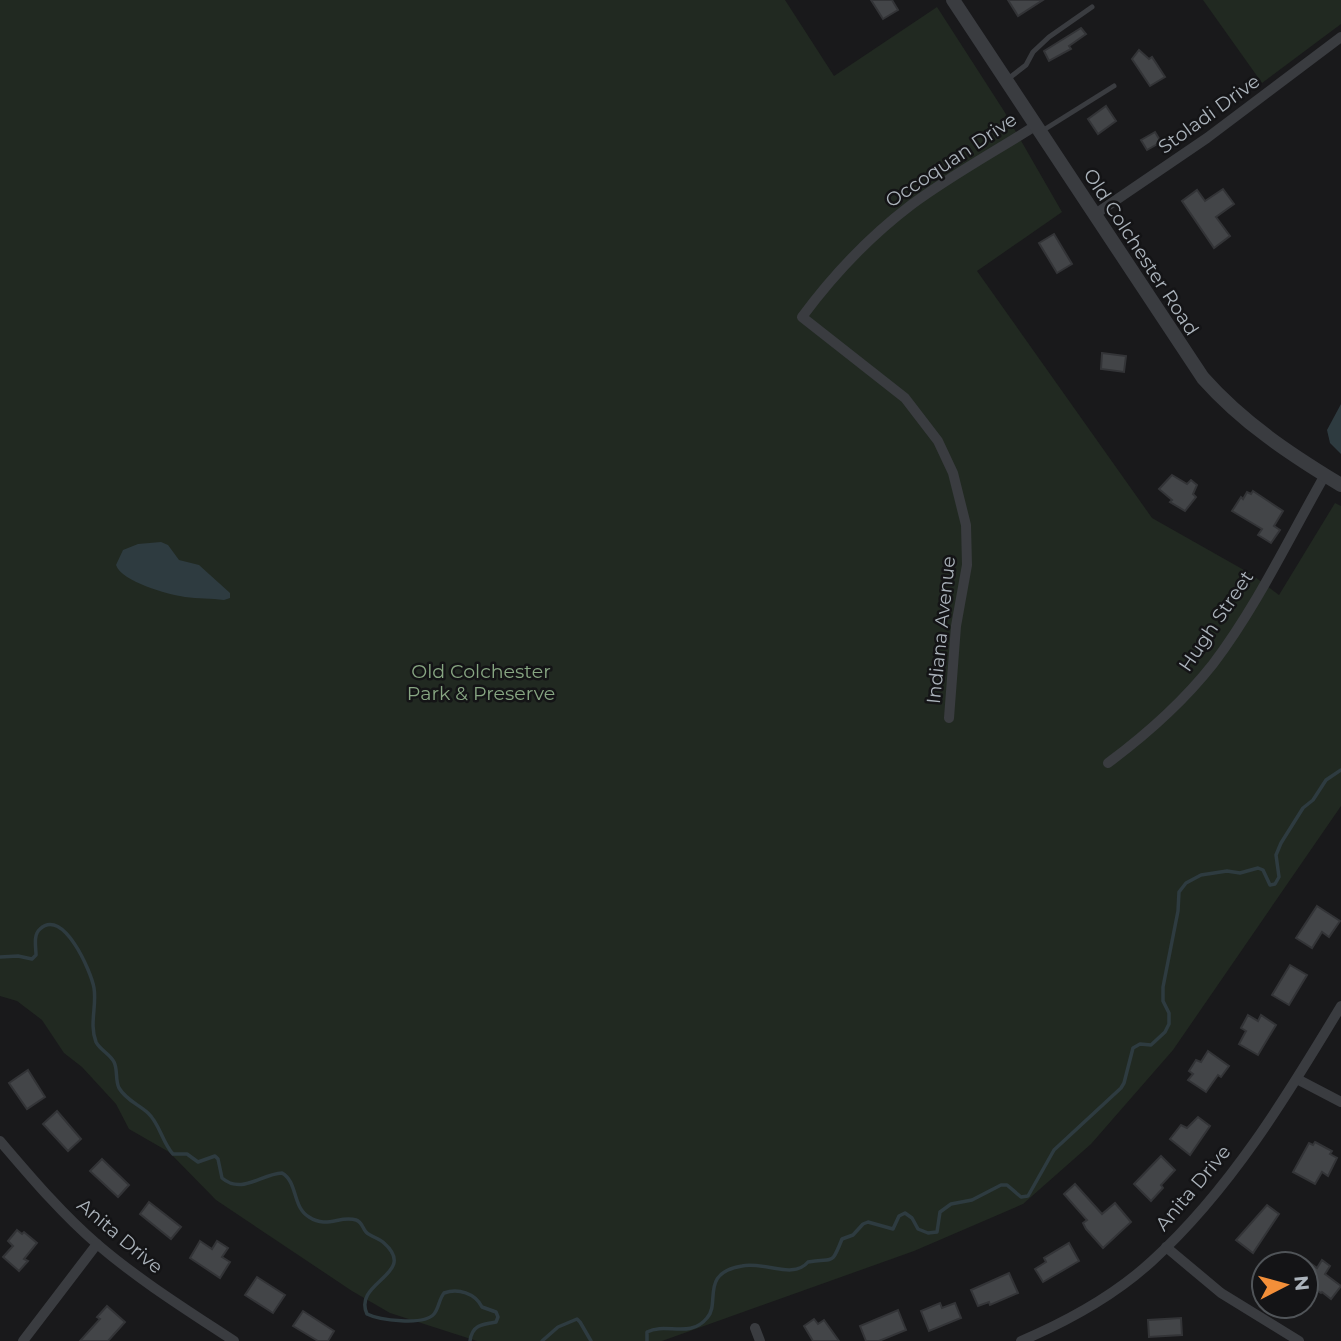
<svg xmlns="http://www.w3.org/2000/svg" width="1341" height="1341" viewBox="0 0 1341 1341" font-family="Montserrat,sans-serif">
  <rect width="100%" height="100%" fill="#19191b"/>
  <g fill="#212921">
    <path d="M0,0H785L834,76L937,7L1004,111L1062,212L977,271L1152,518L1251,574L1279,595L1335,503L1341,506V806L1173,1050L1091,1144L1023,1204L914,1251L662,1341H477L390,1313L352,1291L216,1200L169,1152L129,1129L116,1104L82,1067L64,1053L42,1020L17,1001L0,996Z"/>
    <path d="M1203,0H1341V24L1262,83Z"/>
  </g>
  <g fill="#2e3b40">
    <path d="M1341,404V454L1330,443L1327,430Z"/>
    <path d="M161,542L168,545L179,560L199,565L230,593V598L224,600C211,598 198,599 185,597C167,594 122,582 116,565L123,550L138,544Z"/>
  </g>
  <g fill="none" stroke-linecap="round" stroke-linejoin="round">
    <g stroke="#2e3b40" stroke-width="3.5">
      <path d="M0,957L18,956L32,959L36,955C36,947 33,935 40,929C63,907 91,971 94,988C97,1006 89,1024 96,1042C100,1050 110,1054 114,1062C118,1070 115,1080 119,1088C126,1100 138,1104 148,1113C160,1124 162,1142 173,1154H187L198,1162L215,1156L218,1159L222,1178C242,1195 261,1174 282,1173C298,1182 292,1207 309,1217C327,1229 340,1215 356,1220C362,1222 362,1227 366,1232C371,1237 379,1238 384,1243C419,1274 352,1282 367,1314C379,1320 424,1326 434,1314C439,1308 439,1299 444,1293C458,1288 475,1293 482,1307L496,1312L498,1317L496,1322C482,1324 472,1325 470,1341"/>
      <path d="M542,1341L558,1327L577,1319L580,1322L591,1341"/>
      <path d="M647,1341V1332C666,1322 690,1339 707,1318C721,1303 699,1273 742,1266C764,1261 793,1280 808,1262C834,1257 831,1267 842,1239L853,1235L863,1224L868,1222L893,1229L899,1216L905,1213L912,1218L918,1229L928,1233L937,1232L940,1212L951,1204L972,1200L1001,1185H1007L1021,1197L1028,1196L1054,1150L1121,1088L1124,1083L1133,1048L1140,1044L1151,1045L1165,1032L1169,1024V1013L1163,1001V987L1178,911L1179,892L1186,883L1201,875L1227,871L1240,873L1258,868L1263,870L1270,885L1275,884L1279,877L1276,855L1281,843L1303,808L1313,800L1326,780L1341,770"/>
    </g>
  </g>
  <g fill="#434548" stroke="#333437" stroke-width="2">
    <path d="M871,0H892L898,10L883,19Z"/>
    <path d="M1008,0H1043L1018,16Z"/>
    <path d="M1081,28L1086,34L1069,46L1071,49L1049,61L1044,51Z"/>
    <path d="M1139,50L1149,59L1152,57L1165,77L1150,86L1132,59Z"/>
    <path d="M1106,106L1116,121L1098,134L1088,119Z"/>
    <path d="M1155,132L1161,142L1147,150L1141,140Z"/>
    <path d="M1223,189L1234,204L1216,217L1230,236L1214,248L1182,201L1197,190L1205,201Z"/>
    <path d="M1054,234L1072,264L1057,273L1039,243Z"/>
    <path d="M1102,353L1126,356L1124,372L1101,369Z"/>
    <path d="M1172,475L1187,484L1191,480L1197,485L1193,494L1196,497L1185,511L1170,502L1172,500L1159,489Z"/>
    <path d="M1253,491L1283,511L1274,526L1280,530L1271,543L1258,535L1262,529L1232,511L1241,497L1243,499L1247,492L1251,494Z"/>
    <path d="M1317,906L1340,921L1329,937L1322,932L1312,948L1296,938Z"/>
    <path d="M1290,965L1307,975L1289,1005L1272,995Z"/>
    <path d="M1248,1015L1258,1021L1261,1015L1276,1025L1258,1055L1239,1044L1246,1031L1241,1028Z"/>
    <path d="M1208,1051L1229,1066L1221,1077L1218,1075L1206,1092L1188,1080L1193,1074L1189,1071L1196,1060L1201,1062Z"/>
    <path d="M28,1070L45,1097L27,1109L9,1083Z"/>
    <path d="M57,1111L81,1139L68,1151L43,1124Z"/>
    <path d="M1198,1117L1210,1126L1190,1155L1170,1139L1181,1125L1187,1128Z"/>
    <path d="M1315,1142L1332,1151L1330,1154L1337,1158L1328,1176L1322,1172L1315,1184L1293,1172L1309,1143L1313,1145Z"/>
    <path d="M1161,1156L1175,1170L1161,1185L1163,1188L1151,1201L1134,1184Z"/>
    <path d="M102,1159L129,1185L118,1197L90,1171Z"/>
    <path d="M1075,1184L1102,1214L1115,1203L1131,1222L1103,1248L1086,1229L1083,1223L1087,1220L1064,1194Z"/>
    <path d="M149,1202L181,1227L171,1239L140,1214Z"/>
    <path d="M1267,1205L1279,1214L1253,1253L1236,1240Z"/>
    <path d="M17,1230L22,1234L24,1232L37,1243L24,1259L28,1261L19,1271L3,1257L13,1246L8,1241Z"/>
    <path d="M200,1241L212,1249L217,1241L228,1248L222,1257L230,1262L220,1278L190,1258Z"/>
    <path d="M1069,1243L1079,1261L1043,1282L1035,1269L1046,1262L1044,1258Z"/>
    <path d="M1306,1260L1317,1268L1322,1260L1330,1266L1325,1274L1341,1286L1331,1299L1322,1292L1321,1293L1316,1290L1314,1293L1306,1287Z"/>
    <path d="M1009,1273L1018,1293L990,1305L989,1302L978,1306L971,1290Z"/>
    <path d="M257,1277L285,1295L273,1313L245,1295Z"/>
    <path d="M940,1303L942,1308L955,1303L961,1318L929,1331L921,1311Z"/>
    <path d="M107,1306L125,1322L108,1341H80L100,1319L97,1317Z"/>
    <path d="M898,1310L906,1330L879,1341H866L860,1326Z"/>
    <path d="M303,1311L334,1331L328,1341H318L293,1326Z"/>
    <path d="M1181,1318L1182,1335L1149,1337L1148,1320Z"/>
    <path d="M814,1319L818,1324L824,1320L839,1341H813L804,1326Z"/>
  </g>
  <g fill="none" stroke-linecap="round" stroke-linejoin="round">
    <g stroke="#3a3c40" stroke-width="5">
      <path d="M1008,79L1026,65L1033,52L1049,37L1092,7"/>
      <path d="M1042,131L1114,86"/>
    </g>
    <g stroke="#3a3c40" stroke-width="10">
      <path d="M1094,215L1207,138L1341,37"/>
      <path d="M949,718L956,626L967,565L966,525L953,473L938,441L905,398L802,317C833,275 869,237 911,205C950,176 994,152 1035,126"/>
      <path d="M1108,763C1147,734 1183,702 1213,664C1257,606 1289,538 1325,475"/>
      <path d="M1297,1079L1341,1102"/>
      <path d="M0,1141C30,1176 61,1213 97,1244C139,1280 187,1310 234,1341"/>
      <path d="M1166,1247L1221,1293L1299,1341"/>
      <path d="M755,1328L760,1341"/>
      <path d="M23,1341L97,1244"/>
      <path d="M1021,1341C1068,1321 1114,1296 1152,1261C1230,1190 1287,1096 1341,1006"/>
    </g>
    <path stroke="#3a3c40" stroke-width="14" d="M953,0L1203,378C1243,423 1290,454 1341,485"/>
  </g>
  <g text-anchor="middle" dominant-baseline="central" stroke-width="5" stroke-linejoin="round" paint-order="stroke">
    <g font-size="19" fill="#abb3bb" stroke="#141416">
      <text transform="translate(1209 114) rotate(-36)">Stoladi Drive</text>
      <text transform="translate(951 160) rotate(-34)">Occoquan Drive</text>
      <text transform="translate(1141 252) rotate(57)">Old Colchester Road</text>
      <text transform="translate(1216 621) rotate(-56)">Hugh Street</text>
      <text transform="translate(941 630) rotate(-84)">Indiana Avenue</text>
      <text transform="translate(1193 1188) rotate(-50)">Anita Drive</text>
      <text transform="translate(120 1236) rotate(40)">Anita Drive</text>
    </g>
    <g font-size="19" fill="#87a682" stroke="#141416">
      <text x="481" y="671">Old Colchester<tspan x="481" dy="22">Park &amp; Preserve</tspan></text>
    </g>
  </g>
  <g transform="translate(1285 1285) rotate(84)"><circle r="33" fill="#141416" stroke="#505458" stroke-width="2"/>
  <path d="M0-5L12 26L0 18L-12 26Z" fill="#f38f39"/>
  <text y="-10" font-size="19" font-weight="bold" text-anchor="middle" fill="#abb3bb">N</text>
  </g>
</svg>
